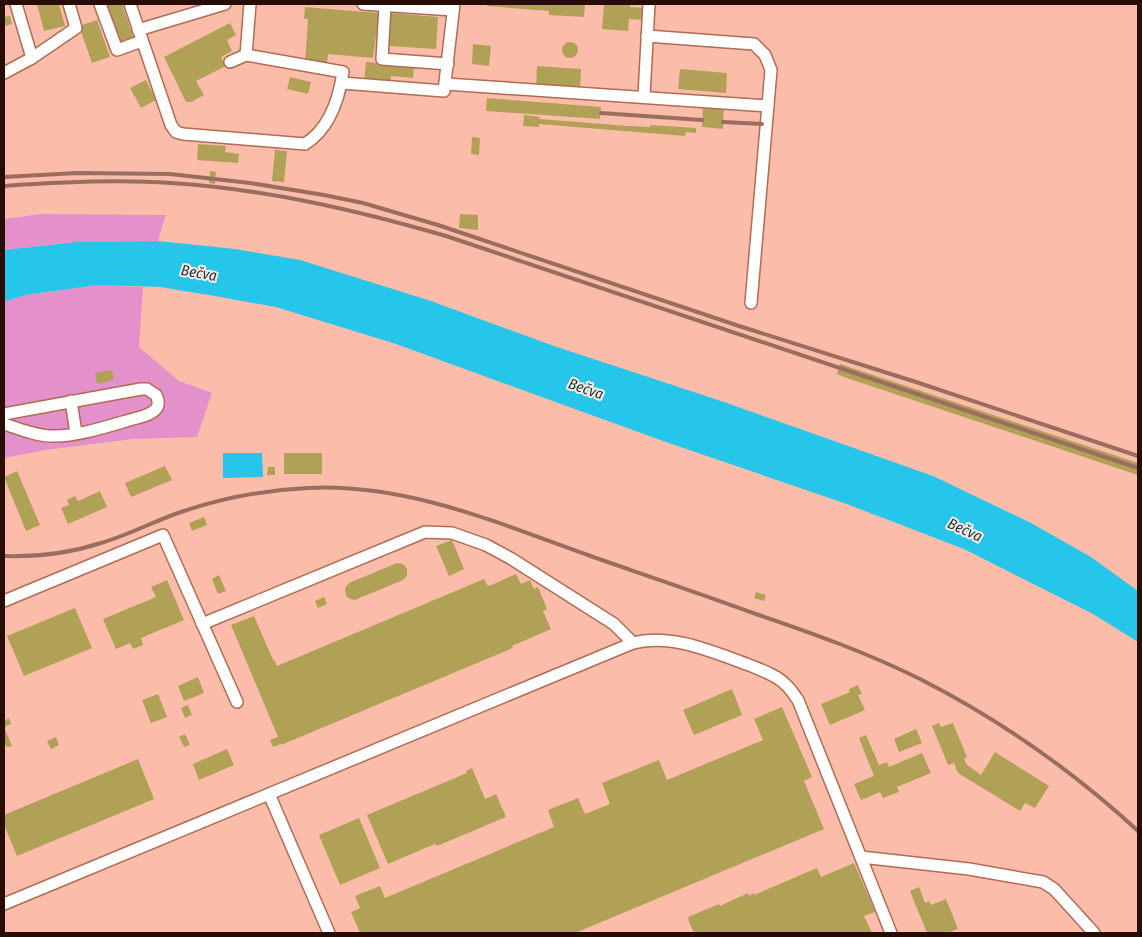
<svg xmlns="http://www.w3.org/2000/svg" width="1142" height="937" viewBox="0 0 1142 937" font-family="'Fira Sans Condensed',sans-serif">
  <rect width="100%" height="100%" fill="#fbbda9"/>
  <g fill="#e490cb">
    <path d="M41,214L166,215L158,241L77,242L4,250V219Z"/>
    <path d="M98,285L143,287L139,347L179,381L212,393L197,437L133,439L45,450L4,458V302L25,295Z"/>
  </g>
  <g fill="#26c6eb">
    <path d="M158,241L235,249L300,260L431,301L554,346L724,402L933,476L1031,523L1091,557L1138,591V642L1093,614L964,549L844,503L663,441L396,344L276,307L215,296L160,287L98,285L25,295L4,302V250L77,242Z"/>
    <path d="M223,453H262L263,477L223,478Z"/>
  </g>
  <g fill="#b0a157">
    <path d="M37,4H59L65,26L44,31Z"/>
    <path d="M104,4H122L134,39L118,44Z"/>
    <path d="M487,4H585L584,17L549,15V11L487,6Z"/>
    <path d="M604,4H630V7L647,8L646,20L629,19L628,31L602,29Z"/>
    <path d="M305,7L379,13L373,58L328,54L327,65L305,63L308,19H304Z"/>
    <path d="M391,13L438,17L436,49L388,46Z"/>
    <path d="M10,16L12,24L4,26V17Z"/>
    <path d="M97,20L110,57L92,63L79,26Z"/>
    <path d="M230,23L236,35L227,40L232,51L221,57L226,66L196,81L204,95L191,102H186L164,57Z"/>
    <circle cx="570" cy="50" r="8"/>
    <path d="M473,44L491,46L489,66L472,64Z"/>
    <path d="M366,62L414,66L413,78L391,76L390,84L364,82Z"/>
    <path d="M537,66L581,69L580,91L536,88Z"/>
    <path d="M680,69L727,73L726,93L678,89Z"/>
    <path d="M290,77L311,82L308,94L287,89Z"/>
    <path d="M146,80L156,100L141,108L130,88Z"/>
    <path d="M487,98L601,107L600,119L486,111Z"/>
    <path d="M703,104L724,105L723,129L702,127Z"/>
    <path d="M524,115L540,117L539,119L628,126L650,127V125L696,128V133L686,132L685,136L539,124V127L523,126Z"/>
    <path d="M472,137L480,138L479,155L471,154Z"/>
    <path d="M198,144L226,146L225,152L239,154L238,163L197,160Z"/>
    <path d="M275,150L287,151L284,182L272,181Z"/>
    <path d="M210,171L216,172L215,184L209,183Z"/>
    <path d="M460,214L478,215V230L459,228Z"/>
    <path d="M840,364L1138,463V475L844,377L837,374Z"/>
    <path d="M112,370L114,380L97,384L95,373Z"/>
    <rect x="284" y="453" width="38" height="21"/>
    <path d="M165,466L172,480L131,497L125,483Z"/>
    <path d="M268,467H275V475H267Z"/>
    <path d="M17,471L40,525L26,531L4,477Z"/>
    <path d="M100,491L107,507L68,524L61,508L69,505L67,500L75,496L78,501Z"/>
    <path d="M204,517L207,525L192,531L189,523Z"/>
    <path d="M452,540L464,569L449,576L436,546Z"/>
    <path d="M397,563L403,564L407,569V576L403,580L355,600L350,599L346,596L345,588L349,583Z"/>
    <path d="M516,574L521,584L530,580L534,589L538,587L547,609L543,611L551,629L512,646L513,648L281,745V744L273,747L270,740L278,737L231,625L254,616L273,660L274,659L277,666L484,579L487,585L489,586Z"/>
    <path d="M219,575L226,591L218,594L212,579Z"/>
    <path d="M167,580L184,620L141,638L143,645L133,649L130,643L116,649L103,619L156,597L151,587Z"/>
    <path d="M756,592L766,595L764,601L754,598Z"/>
    <path d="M324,597L327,604L318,608L315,601Z"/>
    <path d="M75,608L92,648L24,676L7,636Z"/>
    <path d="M198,677L204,693L184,701L178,686Z"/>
    <path d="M858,685L862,694L858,695L865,710L830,725L821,704L850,692L849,689Z"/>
    <path d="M732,689L742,715L694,735L683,710Z"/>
    <path d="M158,694L167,717L151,723L142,700Z"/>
    <path d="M188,705L192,715L185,718L181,708Z"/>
    <path d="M782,707L812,777L804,781L824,829L575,933H360L351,912L360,908L355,896L380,886L385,898L554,827L548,810L578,798L585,814L610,804L602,783L659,760L667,780L763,740L754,719Z"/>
    <path d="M9,718L11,724L4,727L12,746L7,747L4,743V721Z"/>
    <path d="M939,723L941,727L953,723L967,757L964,759L967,765L981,775L995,752L1049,786L1035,808L1025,803L1020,811L958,773L954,763L948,765L932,726Z"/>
    <path d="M916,729L922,743L899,752L894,739Z"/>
    <path d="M185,734L190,745L184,747L179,737Z"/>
    <path d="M866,735L879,765L887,762L889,767L922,753L931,773L897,787L899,792L883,798L880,792L861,800L854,784L874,776L859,738Z"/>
    <path d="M56,737L59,745L51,749L47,741Z"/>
    <path d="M227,749L234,765L199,780L193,764Z"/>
    <path d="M138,759L154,799L17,856L4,825V815Z"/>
    <path d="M472,768L485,799L496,794L506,817L437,846L435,844L388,864L367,815L467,773L466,771Z"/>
    <path d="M359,818L380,868L340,885L319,835Z"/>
    <path d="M854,863L875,912L864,916L872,933H694L689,922L688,917L719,904L720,906L748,893L749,896L754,893V895L817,868L821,877Z"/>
    <path d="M919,887L925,903L929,901L931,905L946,899L958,929L947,933H927L910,891Z"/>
  </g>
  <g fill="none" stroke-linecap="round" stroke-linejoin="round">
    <defs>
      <g id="minor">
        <path d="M16,4L32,58L76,28L69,4"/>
        <path d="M100,4L117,50L142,41"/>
        <path d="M130,4L171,125L176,132L183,134L305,144C329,129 339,99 343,72L246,55"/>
        <path d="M363,4L453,10"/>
        <path d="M385,5L382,59L448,64"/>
        <path d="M138,30L225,4"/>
        <path d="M647,36L754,44L765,55L771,70L751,303"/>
        <path d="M230,62L246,55L250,4"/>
        <path d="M4,73L32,58"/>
        <path d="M342,83L444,91L454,4"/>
        <path d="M446,84L768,106"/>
        <path d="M644,96L649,4"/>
        <path d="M71,401L76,433"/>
        <path d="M4,414L141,389H147L156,395C162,407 155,412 144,416C117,423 79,437 53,436C36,436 20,429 4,424"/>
        <path d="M4,601L163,535L237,702"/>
        <path d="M202,624L425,532L452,533L486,545L510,558L614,624L633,643"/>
        <path d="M269,794L329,933"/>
        <path d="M861,857L969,869L1043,882L1054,889L1094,933"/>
        <path d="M4,904L633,643C671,633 713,652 749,665C761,670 777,675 786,685C791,689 794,695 798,700L891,933"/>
      </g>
    </defs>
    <use href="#minor" stroke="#b16b54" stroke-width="14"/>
    <use href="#minor" stroke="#fff" stroke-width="11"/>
    <g stroke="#9b6d5e" stroke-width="4">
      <path d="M601,113L702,120"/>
      <path d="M723,122L762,124"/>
      <path d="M4,177L77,173L170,174L250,183L324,195L363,203L438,225L739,326L916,382L1138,456"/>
      <path d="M4,186C59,182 115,179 171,183C265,189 356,210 446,236L1138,468"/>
      <path d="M4,556C36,557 70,553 101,543C129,535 154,521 181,512C222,498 265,490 308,488C410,483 505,526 599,559C651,577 704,595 756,614C812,633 868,653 922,680C1000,720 1073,771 1138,831"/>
    </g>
  </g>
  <g text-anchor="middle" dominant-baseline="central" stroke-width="4" stroke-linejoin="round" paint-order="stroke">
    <g font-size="15" font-style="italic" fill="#16343c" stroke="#fbeae5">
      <text transform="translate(199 273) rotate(10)">Bečva</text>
      <text transform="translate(586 389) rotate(19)">Bečva</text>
      <text transform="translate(965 530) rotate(25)">Bečva</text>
    </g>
  </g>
  <rect width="1142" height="937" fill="none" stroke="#280d05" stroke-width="10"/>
</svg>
